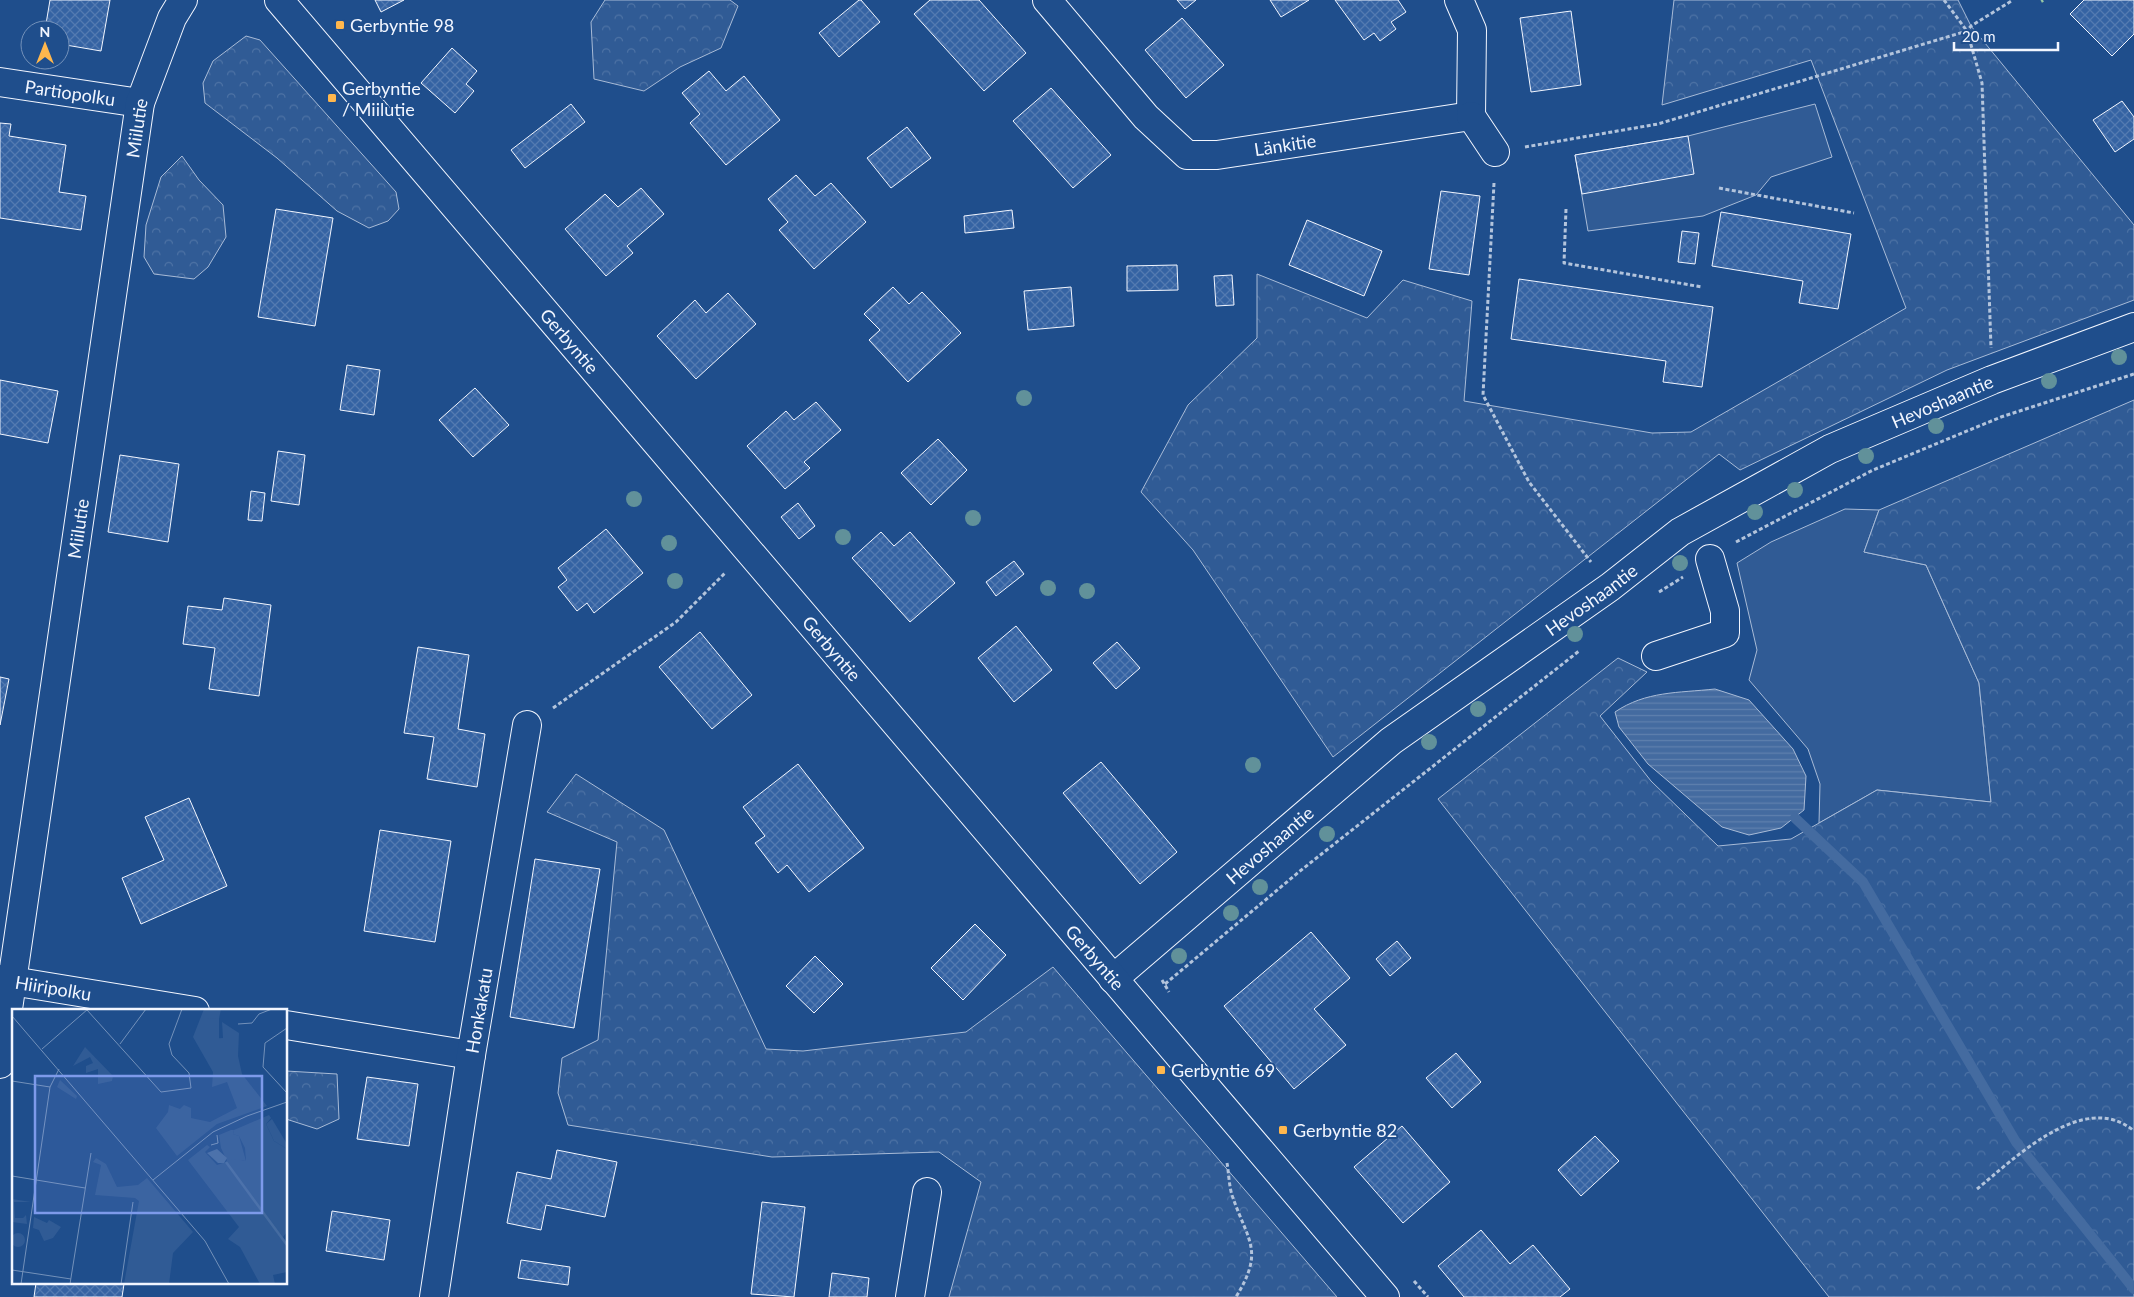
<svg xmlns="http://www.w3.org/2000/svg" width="2134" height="1297" viewBox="0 0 2134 1297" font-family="Lato,sans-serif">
  <defs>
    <pattern id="forest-crowns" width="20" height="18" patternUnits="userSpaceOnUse" patternTransform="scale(1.25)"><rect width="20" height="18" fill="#305b95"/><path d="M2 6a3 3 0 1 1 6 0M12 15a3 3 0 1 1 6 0" fill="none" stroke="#4e73a5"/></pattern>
    <pattern id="water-rules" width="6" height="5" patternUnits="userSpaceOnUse" patternTransform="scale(1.25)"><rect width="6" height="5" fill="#446ba0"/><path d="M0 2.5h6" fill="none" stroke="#5f81ae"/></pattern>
    <pattern id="building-cross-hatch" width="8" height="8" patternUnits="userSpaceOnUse" patternTransform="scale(1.25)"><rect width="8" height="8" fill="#3563a3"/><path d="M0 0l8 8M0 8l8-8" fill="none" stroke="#537ab1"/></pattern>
  </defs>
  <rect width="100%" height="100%" fill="#1f4e8c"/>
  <g fill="#305b95" stroke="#a8bbd7">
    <path d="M1815,104L1832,157L1771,177L1756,195L1703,216L1588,231L1575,155L1688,136Z"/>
    <path d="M1845,509L1879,510L1864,552L1926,565L1979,683L1991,802L1877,790L1819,823L1820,784L1808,749L1749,680L1757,650L1737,563L1771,542Z"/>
  </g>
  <g fill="url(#forest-crowns)" stroke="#a8bbd7">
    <path d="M605,0H730L738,6L721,48L680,67L644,91L594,79L591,22Z"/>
    <path d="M1674,0H1958L1971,26L2134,225V300L1947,370L1740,470L1719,454L1333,757L1193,550L1141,492L1188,405L1257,338V274L1367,318L1403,280L1472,301L1464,401L1652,433L1691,432L1906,308L1811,60L1662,105Z"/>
    <path d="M246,36L260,40L396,192L399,209L388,221L369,228L337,211L277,158L205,103L203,83L213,61Z"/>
    <path d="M182,156L199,180L223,205L226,237L208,267L194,279L154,274L144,257L146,225L161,177Z"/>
    <path d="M2134,400V1297H1829L1438,799L1618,658L1647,672L1600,716L1651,781L1718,846L1791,839L1877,790L1991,802L1979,683L1926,565L1864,552L1879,510Z"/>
    <path d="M576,774L664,830L766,1049L803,1051L966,1032L1053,967L1337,1297H949L981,1182L939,1152L772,1157L568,1125L558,1093L562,1058L598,1040L617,842L547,812Z"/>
    <path d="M286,1071L337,1074L339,1119L317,1129L286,1119Z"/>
  </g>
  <path fill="url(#water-rules)" stroke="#a8bbd7" d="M1715,689L1749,700L1793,749L1806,776L1804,810L1781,828L1749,835L1722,827L1648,764L1619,727L1615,712C1646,691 1678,693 1715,689Z"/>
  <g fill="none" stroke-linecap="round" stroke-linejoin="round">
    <path stroke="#446ba0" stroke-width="10" d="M1795,818L1863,882L2016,1142L2134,1289"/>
  </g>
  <g fill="url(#building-cross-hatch)" stroke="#f2f6ff">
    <path d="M50,0H110L101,51L60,44V30H45Z"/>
    <path d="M375,0H404L381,12Z"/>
    <path d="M859,0H861L880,22L839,57L819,33Z"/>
    <path d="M930,0H979L1026,53L984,91L914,14Z"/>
    <path d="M1177,0H1196L1185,9Z"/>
    <path d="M1270,0H1309L1281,17Z"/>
    <path d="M1335,0H1398L1406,12L1391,22L1396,29L1380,41L1374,33L1364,40Z"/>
    <path d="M2084,0H2134V34L2112,56L2070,14Z"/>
    <path d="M1571,11L1581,85L1531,92L1520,18Z"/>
    <path d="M1182,18L1224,65L1186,98L1145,50Z"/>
    <path d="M452,48L477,71L466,84L474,91L455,113L421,83Z"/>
    <path d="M709,71L726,91L744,76L780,120L726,165L690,123L700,114L682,93Z"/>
    <path d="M1051,88L1111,155L1073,188L1013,121Z"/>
    <path d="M2122,101L2134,117V139L2115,152L2093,120Z"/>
    <path d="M571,104L585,122L525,168L511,150Z"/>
    <path d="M0,123L11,124L9,136L66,145L59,192L86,196L81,230L0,218Z"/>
    <path d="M907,127L931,158L891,188L867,158Z"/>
    <path d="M1688,136L1694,174L1582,194L1575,155Z"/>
    <path d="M796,175L815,196L831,183L866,222L814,269L779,230L788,222L768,199Z"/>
    <path d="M641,188L664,214L627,246L633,253L606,276L565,229L605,194L618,207Z"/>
    <path d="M1441,191L1480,196L1469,275L1429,269Z"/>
    <path d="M276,209L333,218L315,326L258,317Z"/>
    <path d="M1012,210L1014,228L965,233L964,216Z"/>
    <path d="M1721,212L1851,234L1838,309L1799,303L1803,281L1712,266Z"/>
    <path d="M1307,220L1382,251L1364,296L1289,265Z"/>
    <path d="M1682,231L1699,233L1695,264L1678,262Z"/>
    <path d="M1177,265L1178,290L1127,291V266Z"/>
    <path d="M1232,275L1234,305L1216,306L1214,276Z"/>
    <path d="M1519,279L1713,307L1702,387L1663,382L1666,361L1511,339Z"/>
    <path d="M893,287L909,304L922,292L961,333L908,382L869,340L880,330L864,314Z"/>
    <path d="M1071,287L1074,326L1028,330L1024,291Z"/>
    <path d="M728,293L756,324L696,379L657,336L695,300L706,313Z"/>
    <path d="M347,365L380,370L374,415L340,410Z"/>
    <path d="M0,380L58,391L48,443L0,434Z"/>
    <path d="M475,388L509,425L473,457L439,420Z"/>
    <path d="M816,402L841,430L804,462L810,468L785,489L747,446L786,411L794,420Z"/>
    <path d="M938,439L967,470L931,505L901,473Z"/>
    <path d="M278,451L305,455L299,505L271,501Z"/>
    <path d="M120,455L179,464L168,542L108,532Z"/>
    <path d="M251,491L265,493L262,521L248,520Z"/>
    <path d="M798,503L815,526L799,539L781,517Z"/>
    <path d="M606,529L643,573L594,613L587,603L577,611L558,587L567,580L558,568Z"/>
    <path d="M881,532L894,546L910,532L955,583L910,622L852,558Z"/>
    <path d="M1014,561L1024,574L996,596L986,582Z"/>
    <path d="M224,598L271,605L259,696L209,689L215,648L183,644L188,606L222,610Z"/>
    <path d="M1016,626L1052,670L1014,702L978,658Z"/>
    <path d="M700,632L752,695L712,729L659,667Z"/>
    <path d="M1117,642L1140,668L1116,689L1093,663Z"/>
    <path d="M418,647L469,655L458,729L485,734L477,787L427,779L434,737L404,733Z"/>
    <path d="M0,677L9,679L0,725Z"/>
    <path d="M1101,762L1177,852L1140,884L1063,793Z"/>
    <path d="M798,764L864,848L809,892L787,865L778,873L755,843L765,836L743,807Z"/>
    <path d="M189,798L227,886L141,924L122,878L164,860L145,817Z"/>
    <path d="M380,830L451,841L435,942L364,931Z"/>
    <path d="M535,859L600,869L574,1028L510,1017Z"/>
    <path d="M975,924L1006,955L963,1000L931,968Z"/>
    <path d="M1311,932L1350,978L1314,1009L1346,1045L1294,1089L1224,1006Z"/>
    <path d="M1397,941L1411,958L1390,976L1376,959Z"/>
    <path d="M815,956L843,984L814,1013L786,986Z"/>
    <path d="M1456,1053L1481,1082L1452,1108L1426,1078Z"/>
    <path d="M367,1077L418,1084L409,1146L357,1139Z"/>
    <path d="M1402,1126L1450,1182L1403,1223L1354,1167Z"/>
    <path d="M1595,1136L1619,1161L1581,1196L1558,1170Z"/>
    <path d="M557,1150L617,1162L605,1217L546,1205L541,1230L507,1223L517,1172L551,1179Z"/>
    <path d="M762,1202L805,1207L794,1297L751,1294Z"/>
    <path d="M332,1211L390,1220L384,1260L326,1251Z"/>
    <path d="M1481,1230L1510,1264L1533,1245L1570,1289L1560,1297H1464L1438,1266Z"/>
    <path d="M521,1260L570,1267L568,1285L518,1278Z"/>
    <path d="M832,1273L869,1278L867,1297H829Z"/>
    <path d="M36,1283H121L124,1284L122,1297H34Z"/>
  </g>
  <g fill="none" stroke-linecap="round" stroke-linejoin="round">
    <defs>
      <g id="minor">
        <path id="s1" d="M1047,0L1146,117L1187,155H1217L1471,116"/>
        <path d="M1459,0L1472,30L1471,116"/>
        <path id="s2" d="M0,82L140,103"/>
        <path d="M1471,116L1495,152"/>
        <path d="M1656,656L1725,633V611L1710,559"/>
        <path id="s3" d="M0,979L195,1011"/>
        <path id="s4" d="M1113,979L1391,741L1610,587L1680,532L1830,449L1992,380L2134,327"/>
        <path d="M286,1025L471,1055"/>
        <path id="s5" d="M0,1064L140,103L172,18L183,0"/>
        <path id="s6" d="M434,1297L471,1055L527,725"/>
        <path d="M910,1297L927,1192"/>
      </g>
      <g id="major">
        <path id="s7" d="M279,0L1385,1297"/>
      </g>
    </defs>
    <use href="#minor" stroke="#f2f6ff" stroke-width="30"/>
    <use href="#major" stroke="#f2f6ff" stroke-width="30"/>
    <g stroke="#b3c4dc" stroke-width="3" stroke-dasharray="4 2.5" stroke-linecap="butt">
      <path d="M1944,0L1967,31L1982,83L1991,348"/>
      <path d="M1525,147L1658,124L1967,31L1971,26L2013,0"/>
      <path d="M1494,183L1483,395L1529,482L1591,562"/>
      <path d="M1719,188L1854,213"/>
      <path d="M1566,209L1564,263L1702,287"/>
      <path d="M1736,542L1873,470L2001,417L2134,374"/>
      <path d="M1659,592L1683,577"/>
      <path d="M553,708L676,622L726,572"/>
      <path d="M1162,980L1169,992"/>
      <path d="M1165,984L1300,871L1579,651"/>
      <path d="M1227,1163C1229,1174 1229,1188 1233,1198C1249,1243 1264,1251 1236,1297"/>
      <path d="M1977,1189C2014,1159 2084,1089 2134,1131"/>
      <path d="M1414,1281L1428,1297"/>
    </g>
    <use href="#minor" stroke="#1f4e8c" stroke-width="28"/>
    <use href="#major" stroke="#1f4e8c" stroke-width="28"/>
    <path stroke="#97c8a6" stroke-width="4" stroke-dasharray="2.5 4" stroke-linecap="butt" d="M2041,1L2043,0"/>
  </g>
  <g fill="#61919a">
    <circle cx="2119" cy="357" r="8"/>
    <circle cx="2049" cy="381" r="8"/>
    <circle cx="1024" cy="398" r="8"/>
    <circle cx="1936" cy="426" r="8"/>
    <circle cx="1866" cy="456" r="8"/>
    <circle cx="1795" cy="490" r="8"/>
    <circle cx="634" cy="499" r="8"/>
    <circle cx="1755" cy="512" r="8"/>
    <circle cx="973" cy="518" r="8"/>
    <circle cx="843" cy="537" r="8"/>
    <circle cx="669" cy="543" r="8"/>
    <circle cx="1680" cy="563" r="8"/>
    <circle cx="675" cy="581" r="8"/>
    <circle cx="1048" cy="588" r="8"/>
    <circle cx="1087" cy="591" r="8"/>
    <circle cx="1575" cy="634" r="8"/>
    <circle cx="1478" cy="709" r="8"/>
    <circle cx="1429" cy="742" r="8"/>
    <circle cx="1253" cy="765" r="8"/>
    <circle cx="1327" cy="834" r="8"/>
    <circle cx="1260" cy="887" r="8"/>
    <circle cx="1231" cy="913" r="8"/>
    <circle cx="1179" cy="956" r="8"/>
  </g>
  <g fill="#ffb74d" stroke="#1f4e8c" stroke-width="2">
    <rect x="335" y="20" width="10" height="10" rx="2.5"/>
    <rect x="327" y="93" width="10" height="10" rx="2.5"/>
    <rect x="1156" y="1065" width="10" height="10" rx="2.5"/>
    <rect x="1278" y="1125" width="10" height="10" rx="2.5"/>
  </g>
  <g text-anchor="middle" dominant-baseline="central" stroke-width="4" stroke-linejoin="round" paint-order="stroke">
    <g font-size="18" fill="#f2f6ff" stroke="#1f4e8c" text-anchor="start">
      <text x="350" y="25">Gerbyntie 98</text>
      <text x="342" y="88">Gerbyntie<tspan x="342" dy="21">/ Miilutie</tspan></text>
      <text x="1171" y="1070">Gerbyntie 69</text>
      <text x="1293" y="1130">Gerbyntie 82</text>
    </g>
    <g font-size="18" fill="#f2f6ff" stroke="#1f4e8c">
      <text stroke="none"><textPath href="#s2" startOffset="71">Partiopolku</textPath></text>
      <text stroke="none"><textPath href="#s5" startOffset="946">Miilutie</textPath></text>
      <text stroke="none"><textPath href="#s1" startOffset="308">Länkitie</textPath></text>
      <text stroke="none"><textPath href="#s7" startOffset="448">Gerbyntie</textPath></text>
      <text stroke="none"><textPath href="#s4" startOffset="1016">Hevoshaantie</textPath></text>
      <text stroke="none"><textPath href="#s5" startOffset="541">Miilutie</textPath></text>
      <text stroke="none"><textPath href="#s4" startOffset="611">Hevoshaantie</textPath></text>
      <text stroke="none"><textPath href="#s7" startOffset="852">Gerbyntie</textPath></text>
      <text stroke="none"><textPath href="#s4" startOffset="206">Hevoshaantie</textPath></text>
      <text stroke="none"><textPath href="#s7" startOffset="1258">Gerbyntie</textPath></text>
      <text stroke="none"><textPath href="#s3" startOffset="54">Hiiripolku</textPath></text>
      <text stroke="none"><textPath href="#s6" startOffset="290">Honkakatu</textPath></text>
    </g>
  </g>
  <g transform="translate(12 1009)">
    <rect width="275" height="275" fill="#1f4e8c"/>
    <path d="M260,110L275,135V140L262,132L254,115ZM219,121H222L221,125L227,127L234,152L222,151L216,154L209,139L207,126Z" fill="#305b95"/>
    <path d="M192,0H209L207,10H195V30L211,29L210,13L227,24L226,47L230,65L255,97L205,115L165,147L144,119L156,103L157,96L168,100L172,96L179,99V109L198,113L225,99L215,73L200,78L201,63L181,28ZM73,38L101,67L100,72L86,75V60L74,64V57L81,54L78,48L61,57ZM48,71L65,87L64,90L45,78ZM257,106L259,109L254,115L262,132L275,140V223L271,228L275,234V263L261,266L263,275H248L228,238L216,230L227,218L176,151L195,136L198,138L193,143L205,156L222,150L234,152L233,139L227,127L221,125L222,121ZM84,149L94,155L105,178L126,176L135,169L181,223L161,244L157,275H112L127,192L123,189L83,186L89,156L81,153ZM0,190L19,193H2L3,209H11L14,206L15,215L0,213ZM22,208L35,214L37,211L49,218L41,229L32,232L27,221L21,219ZM-1 231a7 7 0 1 1 14 0a7 7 0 1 1-14 0Z" fill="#305b95"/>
    <path d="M195,9L207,10V30H195Z" fill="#305b95"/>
    <path d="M205,140L215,149L212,154H206L195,144Z" fill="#446ba0"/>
    <path fill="none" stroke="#446ba0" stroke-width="2.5" d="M214,153L275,236"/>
    <path fill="none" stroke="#7391ba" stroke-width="1" d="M170,0L157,35L160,46L177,64L179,79M75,1L149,83L179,79M0,7L193,232L217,275M226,15L240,14L247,5L260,0M275,19L253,34L251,58L275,84M108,35L134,0M30,40L76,0M0,72L38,78M199,136L206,134L205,126M0,167L73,179M141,171L201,123L235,107L275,93M0,261L59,270M9,275L38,78L47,60M58,275L79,144M109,275L121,193"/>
    <path fill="#7d9aea" fill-opacity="0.15" stroke="#7d9aea" stroke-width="2.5" d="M23,67H250V204H23Z"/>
    <rect width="275" height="275" fill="none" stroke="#f2f6ff" stroke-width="2.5"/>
  </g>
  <g transform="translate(45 45)"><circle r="24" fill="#1f4e8c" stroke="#7391ba"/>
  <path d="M0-4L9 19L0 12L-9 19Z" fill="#ffb74d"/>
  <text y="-8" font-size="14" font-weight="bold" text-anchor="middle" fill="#f2f6ff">N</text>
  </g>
  <path d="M1954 42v8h104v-8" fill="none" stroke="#f2f6ff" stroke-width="2.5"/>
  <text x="1962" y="42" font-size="15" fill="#f2f6ff" stroke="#1f4e8c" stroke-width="4" paint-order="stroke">20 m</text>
</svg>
